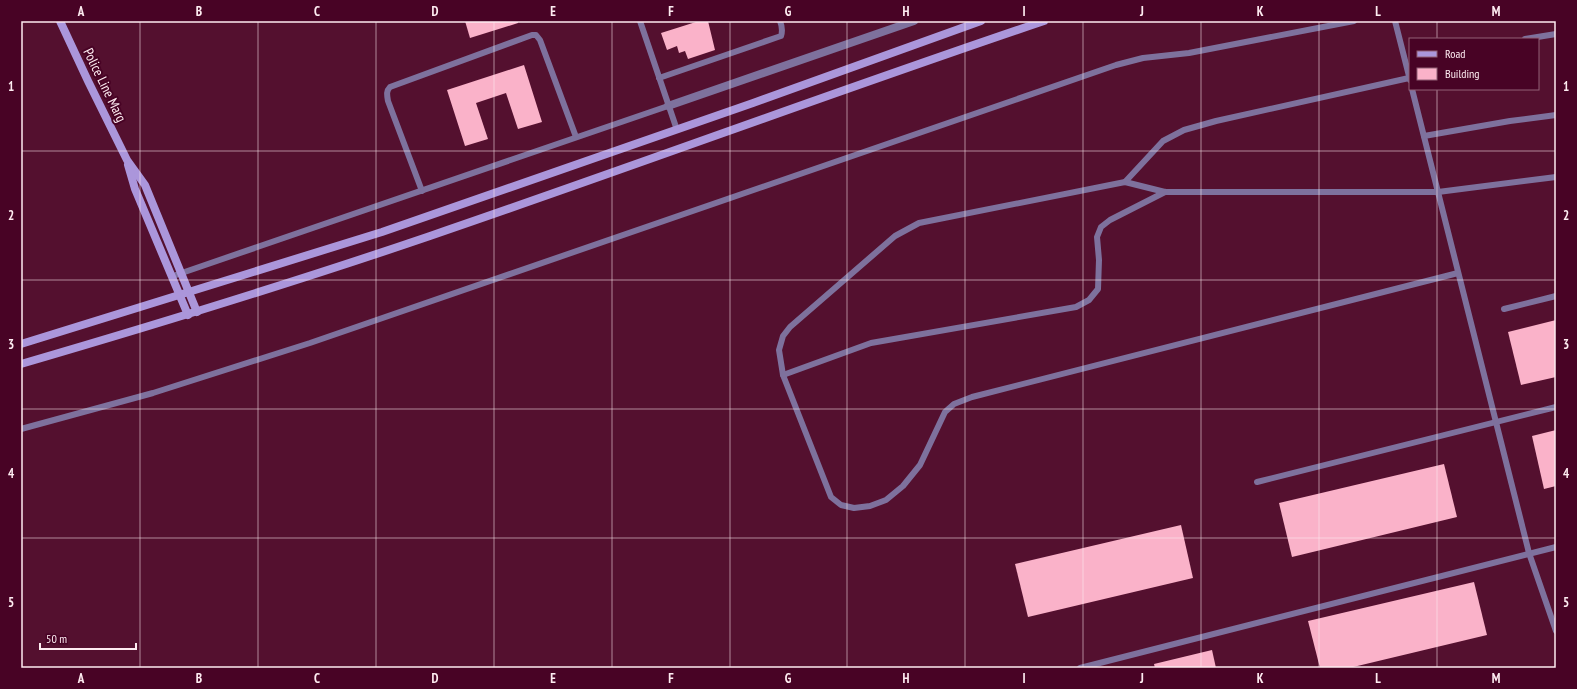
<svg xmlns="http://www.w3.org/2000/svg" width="1577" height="689" viewBox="0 0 1577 689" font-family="'PT Sans Narrow',sans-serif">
  <rect width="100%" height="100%" fill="#54102f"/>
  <g fill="#fab2c9">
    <path d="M465,21H518V23L470,38Z"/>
    <path d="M699,21H708L715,50L688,59L685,51L679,53L677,46L667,50L661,33Z"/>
    <path d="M524,65L542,122L518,129L506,93L476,103L488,139L465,146L447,90Z"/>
    <path d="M1556,320V377L1521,385L1508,332Z"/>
    <path d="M1556,430V486L1544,489L1532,436Z"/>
    <path d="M1444,464L1457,517L1292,557L1279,503Z"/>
    <path d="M1181,525L1193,578L1028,617L1015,564Z"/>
    <path d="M1474,582L1487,635L1349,668H1320L1308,621Z"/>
    <path d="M1212,650L1216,668H1155L1154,664Z"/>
  </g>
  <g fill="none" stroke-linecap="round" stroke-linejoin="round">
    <g stroke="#7e719d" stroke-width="6">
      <path d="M640,21L677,130"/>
      <path d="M1395,21L1410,80"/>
      <path d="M1525,39L1556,34"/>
      <path d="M659,78L778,37L781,36C783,30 782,26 780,21"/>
      <path d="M1412,89L1529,553L1556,631"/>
      <path d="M1424,136L1510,121L1556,115"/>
      <path d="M1125,182L1163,141L1184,130L1216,121L1409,78"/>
      <path d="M422,191L388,101C387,95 386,91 390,87L532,35H536L540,40L576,137"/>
      <path d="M1458,273L972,397L954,404L945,412L920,465L903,486L886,500L870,506L854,508L841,505L831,497L783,375L779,350L783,336L790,327L895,236L919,223L1125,182L1165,192H1438L1556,177"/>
      <path d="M173,276L668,106"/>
      <path d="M1504,309L1556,296"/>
      <path d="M783,375L871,343L1076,307L1089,300L1098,289L1099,260L1097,237L1101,227L1110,220L1165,192"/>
      <path d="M21,429L153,393L310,343L1116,65L1143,58L1189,53L1354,21"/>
      <path d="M1257,482L1556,407"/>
      <path d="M1080,668L1556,547"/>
    </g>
    <path stroke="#7e719d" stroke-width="8" d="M668,106L914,21"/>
    <g stroke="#ab96db" stroke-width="8">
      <path d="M60,21L88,81L127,160L145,185L197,312"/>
      <path d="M128,165L135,189L188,315"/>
      <path d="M21,344L382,232L753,103L981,21"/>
      <path d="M21,364C158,324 295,282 430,236C635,166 839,90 1044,21"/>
    </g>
  </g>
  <path fill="none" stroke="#feecf1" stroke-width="1" stroke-opacity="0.55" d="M140,21V668M258,21V668M376,21V668M494,21V668M612,21V668M730,21V668M847,21V668M965,21V668M1083,21V668M1201,21V668M1319,21V668M1437,21V39M1437,89V668M21,151H1556M21,280H1556M21,409H1556M21,538H1556"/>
  <g text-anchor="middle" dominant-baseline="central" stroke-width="4" stroke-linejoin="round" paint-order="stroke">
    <g font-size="14" fill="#feecf1" stroke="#480325">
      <text transform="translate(105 85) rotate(64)">Police Line Marg</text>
    </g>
  </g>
  <rect width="1577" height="689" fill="none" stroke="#480325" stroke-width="44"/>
  <rect x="1409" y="38" width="130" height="52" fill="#480325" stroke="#916077"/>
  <rect x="1417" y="51" width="20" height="6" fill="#ab96db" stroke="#916077"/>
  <text x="1445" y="58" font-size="12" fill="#feecf1">Road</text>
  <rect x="1417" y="68" width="20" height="12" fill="#fab2c9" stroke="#916077"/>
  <text x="1445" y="78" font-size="12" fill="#feecf1">Building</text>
  <path d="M40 643v6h96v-6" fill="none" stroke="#feecf1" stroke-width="2"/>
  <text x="46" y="643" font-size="12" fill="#feecf1" stroke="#480325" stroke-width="3" paint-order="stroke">50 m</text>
  <rect x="22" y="22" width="1533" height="645" fill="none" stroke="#feecf1" stroke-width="1.5"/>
  <g font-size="13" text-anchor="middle" font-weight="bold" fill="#feecf1">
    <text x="81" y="16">A</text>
    <text x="199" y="16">B</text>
    <text x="317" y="16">C</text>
    <text x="435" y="16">D</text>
    <text x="553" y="16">E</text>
    <text x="671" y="16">F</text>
    <text x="788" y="16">G</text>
    <text x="906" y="16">H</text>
    <text x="1024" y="16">I</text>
    <text x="1142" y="16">J</text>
    <text x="1260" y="16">K</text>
    <text x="1378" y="16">L</text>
    <text x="1496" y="16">M</text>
    <text x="11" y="91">1</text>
    <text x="1566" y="91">1</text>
    <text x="11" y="220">2</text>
    <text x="1566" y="220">2</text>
    <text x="11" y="349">3</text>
    <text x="1566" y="349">3</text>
    <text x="11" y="478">4</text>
    <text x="1566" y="478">4</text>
    <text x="11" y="607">5</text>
    <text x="1566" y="607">5</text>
    <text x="81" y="683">A</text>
    <text x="199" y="683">B</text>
    <text x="317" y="683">C</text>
    <text x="435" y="683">D</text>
    <text x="553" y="683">E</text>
    <text x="671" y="683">F</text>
    <text x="788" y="683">G</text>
    <text x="906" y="683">H</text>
    <text x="1024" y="683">I</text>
    <text x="1142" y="683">J</text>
    <text x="1260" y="683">K</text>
    <text x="1378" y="683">L</text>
    <text x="1496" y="683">M</text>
  </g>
</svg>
